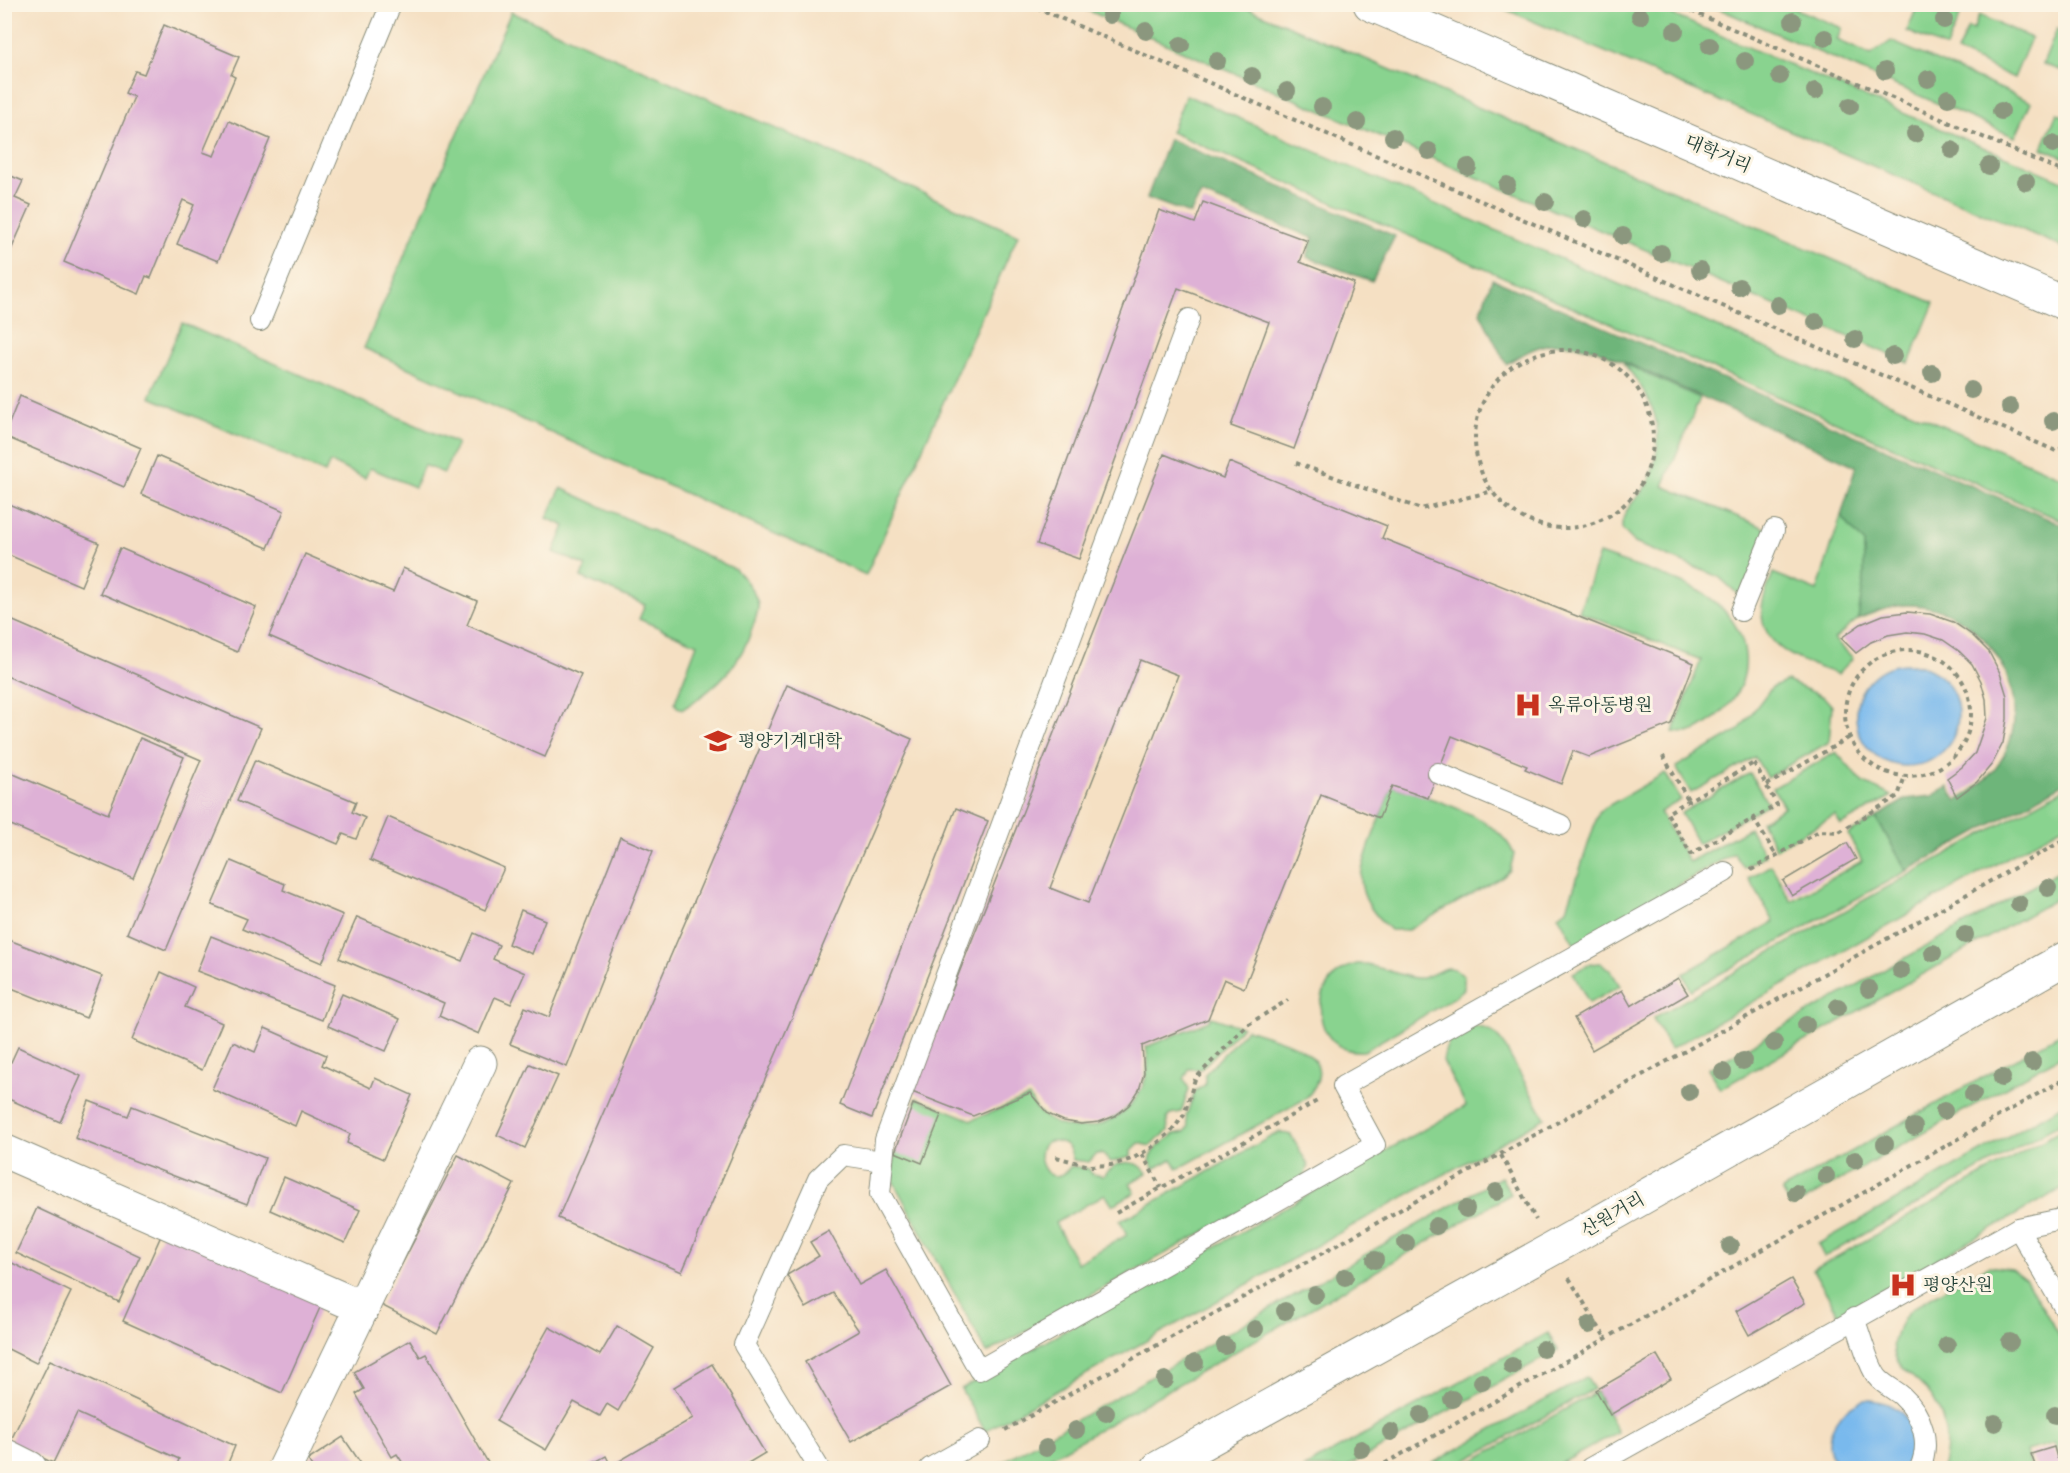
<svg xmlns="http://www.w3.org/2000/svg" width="2070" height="1473" viewBox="0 0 2070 1473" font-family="'IM FELL French Canon','Noto Serif KR',serif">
  <rect width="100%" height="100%" fill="#fcf5e5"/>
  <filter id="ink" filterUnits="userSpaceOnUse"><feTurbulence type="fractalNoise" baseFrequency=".0167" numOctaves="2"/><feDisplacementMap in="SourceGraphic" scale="12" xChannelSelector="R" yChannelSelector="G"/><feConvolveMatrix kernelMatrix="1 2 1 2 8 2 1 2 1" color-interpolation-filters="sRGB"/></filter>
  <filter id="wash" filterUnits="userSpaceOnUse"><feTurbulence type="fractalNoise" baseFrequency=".008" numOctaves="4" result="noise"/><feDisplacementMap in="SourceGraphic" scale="24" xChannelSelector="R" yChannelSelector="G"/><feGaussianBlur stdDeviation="1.35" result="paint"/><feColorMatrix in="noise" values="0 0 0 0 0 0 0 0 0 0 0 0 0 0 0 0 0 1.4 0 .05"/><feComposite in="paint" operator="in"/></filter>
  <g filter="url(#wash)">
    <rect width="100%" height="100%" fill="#f5e0c3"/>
    <g fill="#89d38f" stroke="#548862" stroke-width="1.5">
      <path d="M1075,5H1240L1934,303L1909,363Z"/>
      <path d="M1495,5H1649L2065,182V248Z"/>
      <path d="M1710,5H1755L1764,9L1766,5H1786L1842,28L1837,40L1871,55L1891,41L2031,102L2015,137Z"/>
      <path d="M1913,5H1954L1963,9L1946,48L1907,31L1917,7Z"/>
      <path d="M511,12L1018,235L866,575L364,348Z"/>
      <path d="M1979,15L2031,38L2014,78L1957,52L1968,28L1973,30Z"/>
      <path d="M2057,29L2065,35V72L2043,64Z"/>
      <path d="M1186,95L2065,479V522L1171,132Z"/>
      <path d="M2057,113L2065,117V158L2042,148Z"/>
      <path d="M182,323L457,443L444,473L424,465L415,487L370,468L365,478L330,462L325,473L150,397Z"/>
      <path d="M1623,363L1700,398L1663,486L1770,530L1741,597L1719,577L1635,543L1622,529C1621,510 1636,501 1646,486C1651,480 1652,472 1654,464C1666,424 1649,393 1623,363Z"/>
      <path d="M561,488L735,569C744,578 755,591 758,604C759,610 755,620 753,626C741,665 717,687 683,709L677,707L675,702L697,644L639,619L645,605L581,577L586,566L554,552L565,526L547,518Z"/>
      <path d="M1841,516L1864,543V578L1858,619L1834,639L1853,658L1838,674C1807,664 1760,650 1762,609C1762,598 1769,584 1773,573L1817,591Z"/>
      <path d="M1599,554C1629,565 1677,578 1702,593C1742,617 1760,663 1731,702C1723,712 1704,729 1691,732C1686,734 1678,732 1673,732L1701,660L1579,612Z"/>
      <path d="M1787,681L1824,697L1832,706L1829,742L1767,778L1755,757L1691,793L1676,767L1739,730L1771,688Z"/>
      <path d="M1836,752L1862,782L1892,796L1841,825L1835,815L1776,849L1761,821L1784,807L1773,788Z"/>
      <path d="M1665,773L1681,800L1660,812L1689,862L1749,828L1765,855L1744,868L1734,853L1575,945L1558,915L1567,909L1599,811Z"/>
      <path d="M1750,773L1768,804L1698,844L1681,813Z"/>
      <path d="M1392,786C1429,798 1498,815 1514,854L1510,870L1503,877L1408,930H1390C1376,916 1361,900 1361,878C1361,861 1385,805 1392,786Z"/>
      <path d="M2065,788V825L1670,1049L1653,1018Z"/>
      <path d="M1876,818L1907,871L1691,990L1683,974L1774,922L1749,878L1771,865L1791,901L1862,861L1848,834Z"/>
      <path d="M2065,868V894L1720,1089L1708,1069Z"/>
      <path d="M1601,963L1611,971L1620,986L1589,1003L1573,973L1589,964Z"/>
      <path d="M1357,964C1375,963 1409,981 1422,978C1440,974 1447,959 1464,976V989L1455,997L1364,1051C1311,1056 1304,977 1357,964Z"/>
      <path d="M1211,1017L1242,1027L1201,1069H1189L1184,1079L1189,1089L1181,1112L1170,1114L1167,1119L1168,1131L1150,1146L1139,1143L1131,1151V1157L1111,1162L1102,1154H1096L1089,1162L1073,1160C1071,1151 1069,1144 1060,1142C1024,1131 1043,1201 1071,1166L1089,1169L1092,1174L1103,1176C1106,1174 1108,1171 1111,1169C1121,1159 1140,1161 1147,1173L1130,1183L1135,1193L1112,1205L1105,1194L1055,1223L1077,1263L1127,1235L1120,1221L1279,1132L1291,1135L1308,1165L1304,1176L987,1353L892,1179L894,1157L917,1098L972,1120L1029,1097C1061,1160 1162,1118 1146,1047L1209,1021Z"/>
      <path d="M1471,1026C1486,1027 1493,1031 1502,1042L1545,1118L985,1431L961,1389L1466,1106L1443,1061C1446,1042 1452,1032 1471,1026Z"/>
      <path d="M1247,1029C1279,1040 1348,1054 1305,1099L1178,1169L1172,1159L1154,1169L1150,1161L1153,1151L1174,1134L1185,1132L1188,1127L1186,1116L1195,1091L1205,1085V1074Z"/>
      <path d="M2065,1031V1054L1792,1207L1782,1190Z"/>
      <path d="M2065,1104V1121L1824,1257L1818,1244Z"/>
      <path d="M2065,1128V1187L1839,1315L1813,1270Z"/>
      <path d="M1501,1177L1511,1194L1032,1468H992Z"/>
      <path d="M1988,1266L2011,1269L2026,1280L2065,1345V1451L2059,1453L2055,1443L2027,1451L2031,1468H1942C1949,1443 1947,1421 1933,1398C1917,1374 1879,1364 1899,1328C1902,1322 1907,1313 1912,1309C1935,1293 1963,1280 1988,1266Z"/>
      <path d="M1548,1333L1558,1350L1345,1468H1303Z"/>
      <path d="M1586,1377L1594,1389L1452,1468H1424Z"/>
      <path d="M1596,1392L1618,1432L1553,1468H1460Z"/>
    </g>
    <g fill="#6eb57a" stroke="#467957" stroke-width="1.5">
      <path d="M1169,139L1395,236L1372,281L1307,257L1313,238L1201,194L1190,214L1147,198Z"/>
      <path d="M1492,279L2065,526V783L1907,871L1876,818L1906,799L1932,796L1948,787L1957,801C1971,791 1985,782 1995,769C2047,702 1986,603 1906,605C1889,606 1874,613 1858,619L1864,578V543L1841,516L1856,466L1595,349C1550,340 1545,341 1506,364L1480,313Z"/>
    </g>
    <g fill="#79b9ed" stroke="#4c7b90" stroke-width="1.5">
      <circle cx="1907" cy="715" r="51"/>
      <path d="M1864,1400C1904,1399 1927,1434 1904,1468H1839C1817,1442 1835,1410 1864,1400Z"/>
    </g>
    <g id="blocks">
      <g fill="#deb1d6" fill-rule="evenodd">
        <path d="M164,25L239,57L231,75L235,77L203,152L214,156L229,121L270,139L218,261L177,244L194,205L183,200L151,278L146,276L139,294L64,262L134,97L125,93L135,71L144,74Z"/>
        <path d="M4,132L10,145L4,164Z"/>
        <path d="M4,173L23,181L15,198L31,205L4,266Z"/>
        <path d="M1203,202L1308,241L1300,262L1354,283L1294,449L1231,426L1269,322L1178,288L1079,559L1037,544L1159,210L1195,223Z"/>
        <path d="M20,396L141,448L124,487L4,436Z"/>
        <path d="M1164,454L1223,478L1229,462L1258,474L1387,526L1382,538L1694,663L1671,724L1589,757L1573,751L1561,784L1525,769L1527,766L1452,736L1428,798L1392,786L1379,818L1321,795L1244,988L1224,979L1208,1019L1142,1046L1144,1073L1139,1090L1129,1105L1115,1116L1099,1122L1081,1124L1064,1121L1048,1114L1030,1093L973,1116L912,1092ZM1140,660L1178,675L1088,903L1050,888Z"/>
        <path d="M157,456L284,511L268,548L141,494Z"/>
        <path d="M4,502L99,543L81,586L4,553Z"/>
        <path d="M120,548L256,607L237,652L100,593Z"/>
        <path d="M305,554L393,592L403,568L477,601L467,625L581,675L545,757L269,636Z"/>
        <path d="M1907,612L1930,614L1953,622L1972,635L1989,652L2000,673L2007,696V719L2003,743L1992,764L1977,782L1957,797L1947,778L1962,767L1975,753L1987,718L1986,699L1981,681L1972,664L1959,651L1943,640L1925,634L1907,632L1888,635L1871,642L1856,653L1841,638L1861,624L1883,615Z"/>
        <path d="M4,617L261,728L166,950L127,933L201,760L4,675Z"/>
        <path d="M787,685L912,739L682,1272L558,1218Z"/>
        <path d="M140,738L184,757L133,878L4,822V770L108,814Z"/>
        <path d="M255,760L356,802L352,812L365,818L356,839L343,834L338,844L237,801Z"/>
        <path d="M956,808L988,821L872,1118L840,1105Z"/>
        <path d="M388,817L504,868L485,910L370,860Z"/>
        <path d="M620,837L653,851L567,1067L510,1044L525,1007L549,1017Z"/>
        <path d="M1847,843L1856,859L1792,896L1783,881Z"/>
        <path d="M231,861L285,884L283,890L343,915L322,963L242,929L247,919L212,905Z"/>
        <path d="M521,910L545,920L532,954L508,944Z"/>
        <path d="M357,917L462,961L474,933L499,945L493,959L525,973L511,1004L495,997L479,1034L439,1016L444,1003L339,958Z"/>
        <path d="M211,936L335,985L322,1020L197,971Z"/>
        <path d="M4,938L102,976L86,1018L4,985Z"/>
        <path d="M161,972L194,987L185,1007L222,1023L202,1070L132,1040Z"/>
        <path d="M1678,978L1688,994L1592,1050L1574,1018L1622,990L1631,1006Z"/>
        <path d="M342,994L400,1019L386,1051L328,1026Z"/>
        <path d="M265,1028L326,1055L322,1065L371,1088L375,1078L412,1095L383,1159L347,1143L350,1134L301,1111L295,1126L212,1089L233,1042L255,1052Z"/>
        <path d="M18,1047L81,1076L60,1122L4,1097V1059L11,1062Z"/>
        <path d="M530,1064L558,1076L525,1148L497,1135Z"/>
        <path d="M89,1101L128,1116L132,1106L265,1158L247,1204L75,1138Z"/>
        <path d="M913,1104L941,1115L922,1163L895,1152Z"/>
        <path d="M458,1155L514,1184L437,1334L381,1305Z"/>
        <path d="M284,1177L360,1210L345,1243L270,1210Z"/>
        <path d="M37,1208L140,1256L119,1302L16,1253Z"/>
        <path d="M164,1229L323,1301L282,1393L123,1321Z"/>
        <path d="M829,1231L859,1285L886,1270L951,1386L851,1442L805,1362L859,1331L833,1293L806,1308L787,1275L819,1256L810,1242Z"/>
        <path d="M4,1259L71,1292L36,1363L4,1347Z"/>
        <path d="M1791,1279L1805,1303L1749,1335L1736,1311Z"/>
        <path d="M617,1326L654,1348L618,1411L607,1404L600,1416L574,1402L546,1450L496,1421L549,1327L600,1355Z"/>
        <path d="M410,1340L420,1357L426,1354L491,1468H406L397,1454L392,1457L356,1394L364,1389L354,1372Z"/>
        <path d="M1657,1355L1671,1379L1610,1415L1596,1390Z"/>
        <path d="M50,1360L235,1446L226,1468H176L179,1459L77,1413L53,1463L10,1442Z"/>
        <path d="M712,1364L765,1453L743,1466L744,1468H584L606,1456L611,1466L693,1418L674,1387Z"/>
        <path d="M343,1437L364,1468H313L308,1460Z"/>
        <path d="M2054,1447L2057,1458L2066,1455V1468H2036L2031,1454Z"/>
      </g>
    </g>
  </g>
  <g filter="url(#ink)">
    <use href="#blocks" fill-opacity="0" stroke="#8a8e7c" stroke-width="1.5"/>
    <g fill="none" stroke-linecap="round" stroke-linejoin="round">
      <defs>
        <g id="service">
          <path d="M1189,319L885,1140L880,1194L979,1370L1375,1145L1343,1086L1725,872"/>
          <path d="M260,321L391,4"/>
          <path d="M1741,611L1774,530"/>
          <path d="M1438,773L1561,825"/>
          <path d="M2018,1228L2066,1311"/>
          <path d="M1854,1318C1860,1333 1869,1369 1879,1379C1886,1386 1895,1390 1902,1396C1923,1415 1931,1443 1920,1468"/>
          <path d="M819,1468L744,1345L818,1179L843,1155L882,1161"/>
          <path d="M930,1468L980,1440"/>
          <path d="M1590,1468L2018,1228L2066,1218"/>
        </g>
        <g id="minor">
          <path d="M4,1151L363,1308"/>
          <path d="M4,1455L30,1468"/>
          <path d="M285,1468L480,1063"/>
        </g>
        <path id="secondary" d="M1158,1468L1552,1249L2066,958"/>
        <path id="primary" d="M1370,4L2066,304"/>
      </defs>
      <use href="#service" stroke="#8a8e7c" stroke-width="22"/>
      <use href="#minor" stroke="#8a8e7c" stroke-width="35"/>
      <use href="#secondary" stroke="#8a8e7c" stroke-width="35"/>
      <use href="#primary" stroke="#8a8e7c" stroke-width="35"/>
      <g stroke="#8a8e7c" stroke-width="4" stroke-dasharray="4.5 4.5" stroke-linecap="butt">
        <path d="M1028,4L2056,451L2066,446"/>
        <path d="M1675,4L2066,173"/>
        <circle cx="1564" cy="439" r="89"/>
        <path d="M1296,463L1421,509L1493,491"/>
        <circle cx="1908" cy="713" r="63"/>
        <path d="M1663,756L1689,801"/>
        <path d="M1754,763L1777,805L1691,854L1667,813Z"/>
        <path d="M1767,785L1850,737"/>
        <path d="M1753,818L1776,855"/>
        <path d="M1751,870L1819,831L1839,832L1898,796L1905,776"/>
        <path d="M1142,1154L1161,1188"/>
        <path d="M1501,1155L1536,1220"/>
        <path d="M1056,1157L1089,1166L1111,1165L1132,1159L1151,1148L1171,1132L1184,1115L1195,1079L1247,1025L1288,1000"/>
        <path d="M1116,1213L1319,1100"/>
        <path d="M1569,1278L1606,1339"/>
        <path d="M1005,1430L2066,839"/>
        <path d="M1377,1468L2066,1078"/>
      </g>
      <use href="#service" stroke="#fff" stroke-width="20"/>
      <use href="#minor" stroke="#fff" stroke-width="33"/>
      <use href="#secondary" stroke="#fff" stroke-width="33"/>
      <use href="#primary" stroke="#fff" stroke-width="33"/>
    </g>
    <g fill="#8b977e">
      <circle cx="1110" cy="15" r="9"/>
      <circle cx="1640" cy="16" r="9"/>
      <circle cx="1944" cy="20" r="9"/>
      <circle cx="1793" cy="21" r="9"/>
      <circle cx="1146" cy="31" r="9"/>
      <circle cx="1675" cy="31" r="9"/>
      <circle cx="1825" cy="38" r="9"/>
      <circle cx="1181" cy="45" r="9"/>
      <circle cx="1710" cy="46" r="9"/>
      <circle cx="1217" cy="61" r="9"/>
      <circle cx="1745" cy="61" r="9"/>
      <circle cx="1885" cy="71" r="9"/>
      <circle cx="1252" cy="76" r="9"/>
      <circle cx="1780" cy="76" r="9"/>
      <circle cx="1928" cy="79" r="9"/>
      <circle cx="1287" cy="91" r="9"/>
      <circle cx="1815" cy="91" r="9"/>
      <circle cx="1948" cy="98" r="9"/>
      <circle cx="1850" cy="106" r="9"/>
      <circle cx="1322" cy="107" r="9"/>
      <circle cx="2001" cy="111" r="9"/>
      <circle cx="1357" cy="122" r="9"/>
      <circle cx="1915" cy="134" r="9"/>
      <circle cx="1393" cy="137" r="9"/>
      <circle cx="2053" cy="144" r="9"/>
      <circle cx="1952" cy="150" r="9"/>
      <circle cx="1429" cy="151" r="9"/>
      <circle cx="1989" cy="166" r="9"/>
      <circle cx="1468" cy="167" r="9"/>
      <circle cx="2026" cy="182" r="9"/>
      <circle cx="1507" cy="185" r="9"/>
      <circle cx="1545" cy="202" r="9"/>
      <circle cx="1584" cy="219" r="9"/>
      <circle cx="1623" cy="236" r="9"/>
      <circle cx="1661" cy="253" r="9"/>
      <circle cx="1700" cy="270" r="9"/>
      <circle cx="1739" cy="287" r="9"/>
      <circle cx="1778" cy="305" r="9"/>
      <circle cx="1816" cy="322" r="9"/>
      <circle cx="1855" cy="339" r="9"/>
      <circle cx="1893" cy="356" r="9"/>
      <circle cx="1932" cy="373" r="9"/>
      <circle cx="1971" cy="390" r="9"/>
      <circle cx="2010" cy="407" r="9"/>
      <circle cx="2053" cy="421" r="9"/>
      <circle cx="2048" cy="888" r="9"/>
      <circle cx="2019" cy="904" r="9"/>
      <circle cx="1965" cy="935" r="9"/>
      <circle cx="1933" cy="953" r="9"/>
      <circle cx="1901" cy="971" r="9"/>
      <circle cx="1869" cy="989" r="9"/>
      <circle cx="1838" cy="1007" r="9"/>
      <circle cx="1806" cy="1025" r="9"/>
      <circle cx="1774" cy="1043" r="9"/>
      <circle cx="1743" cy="1061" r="9"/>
      <circle cx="2032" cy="1062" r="9"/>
      <circle cx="1723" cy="1072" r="9"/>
      <circle cx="2002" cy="1078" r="9"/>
      <circle cx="1689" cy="1092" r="9"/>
      <circle cx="1973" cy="1094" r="9"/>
      <circle cx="1944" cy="1111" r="9"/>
      <circle cx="1914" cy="1127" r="9"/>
      <circle cx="1885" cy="1144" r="9"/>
      <circle cx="1855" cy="1160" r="9"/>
      <circle cx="1826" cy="1176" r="9"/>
      <circle cx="1496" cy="1192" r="9"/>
      <circle cx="1796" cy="1193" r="9"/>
      <circle cx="1466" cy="1209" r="9"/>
      <circle cx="1436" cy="1226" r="9"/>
      <circle cx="1406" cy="1243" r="9"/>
      <circle cx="1730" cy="1246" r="9"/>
      <circle cx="1375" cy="1260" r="9"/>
      <circle cx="1345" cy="1277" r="9"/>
      <circle cx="1315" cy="1295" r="9"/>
      <circle cx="1285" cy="1311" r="9"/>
      <circle cx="1589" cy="1325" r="9"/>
      <circle cx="1255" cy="1329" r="9"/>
      <circle cx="2010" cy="1342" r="9"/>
      <circle cx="1947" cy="1345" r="9"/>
      <circle cx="1225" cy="1346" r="9"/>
      <circle cx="1543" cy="1349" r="9"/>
      <circle cx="1195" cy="1363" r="9"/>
      <circle cx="1512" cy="1366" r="9"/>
      <circle cx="1165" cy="1380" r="9"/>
      <circle cx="1482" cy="1382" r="9"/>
      <circle cx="1452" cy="1399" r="9"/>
      <circle cx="1106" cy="1413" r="9"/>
      <circle cx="1421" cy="1415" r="9"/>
      <circle cx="2055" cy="1415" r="9"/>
      <circle cx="1995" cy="1423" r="9"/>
      <circle cx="1076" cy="1430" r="9"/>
      <circle cx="1391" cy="1432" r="9"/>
      <circle cx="1046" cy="1448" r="9"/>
      <circle cx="1361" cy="1449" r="9"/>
    </g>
  </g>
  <defs>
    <symbol id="hospital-bare" viewBox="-9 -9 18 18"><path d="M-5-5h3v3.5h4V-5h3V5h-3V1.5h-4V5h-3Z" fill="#c8321e" stroke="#fcf5e5" stroke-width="2.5" paint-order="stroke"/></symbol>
    <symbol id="university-bare" viewBox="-9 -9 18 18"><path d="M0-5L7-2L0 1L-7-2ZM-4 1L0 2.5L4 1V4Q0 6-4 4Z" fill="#c8321e" stroke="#fcf5e5" stroke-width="2.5" paint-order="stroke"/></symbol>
  </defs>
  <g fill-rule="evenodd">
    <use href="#hospital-bare" x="1509" y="686" width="38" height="38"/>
    <use href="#university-bare" x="699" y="722" width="38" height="38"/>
    <use href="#hospital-bare" x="1884" y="1266" width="38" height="38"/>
  </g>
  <g text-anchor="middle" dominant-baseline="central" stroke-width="6" stroke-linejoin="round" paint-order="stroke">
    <g font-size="18" fill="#1f3d34" stroke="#fcf5e5">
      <text transform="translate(1718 154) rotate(23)">대학거리</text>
      <text transform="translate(1613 1215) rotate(-30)">산원거리</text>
    </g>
    <g font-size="18" fill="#1f3d34" stroke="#fcf5e5" text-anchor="start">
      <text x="1548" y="705">옥류아동병원</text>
      <text x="738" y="741">평양기계대학</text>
      <text x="1923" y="1285">평양산원</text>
    </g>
  </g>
  <rect width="2070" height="1473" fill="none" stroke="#fcf5e5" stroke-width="24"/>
</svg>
